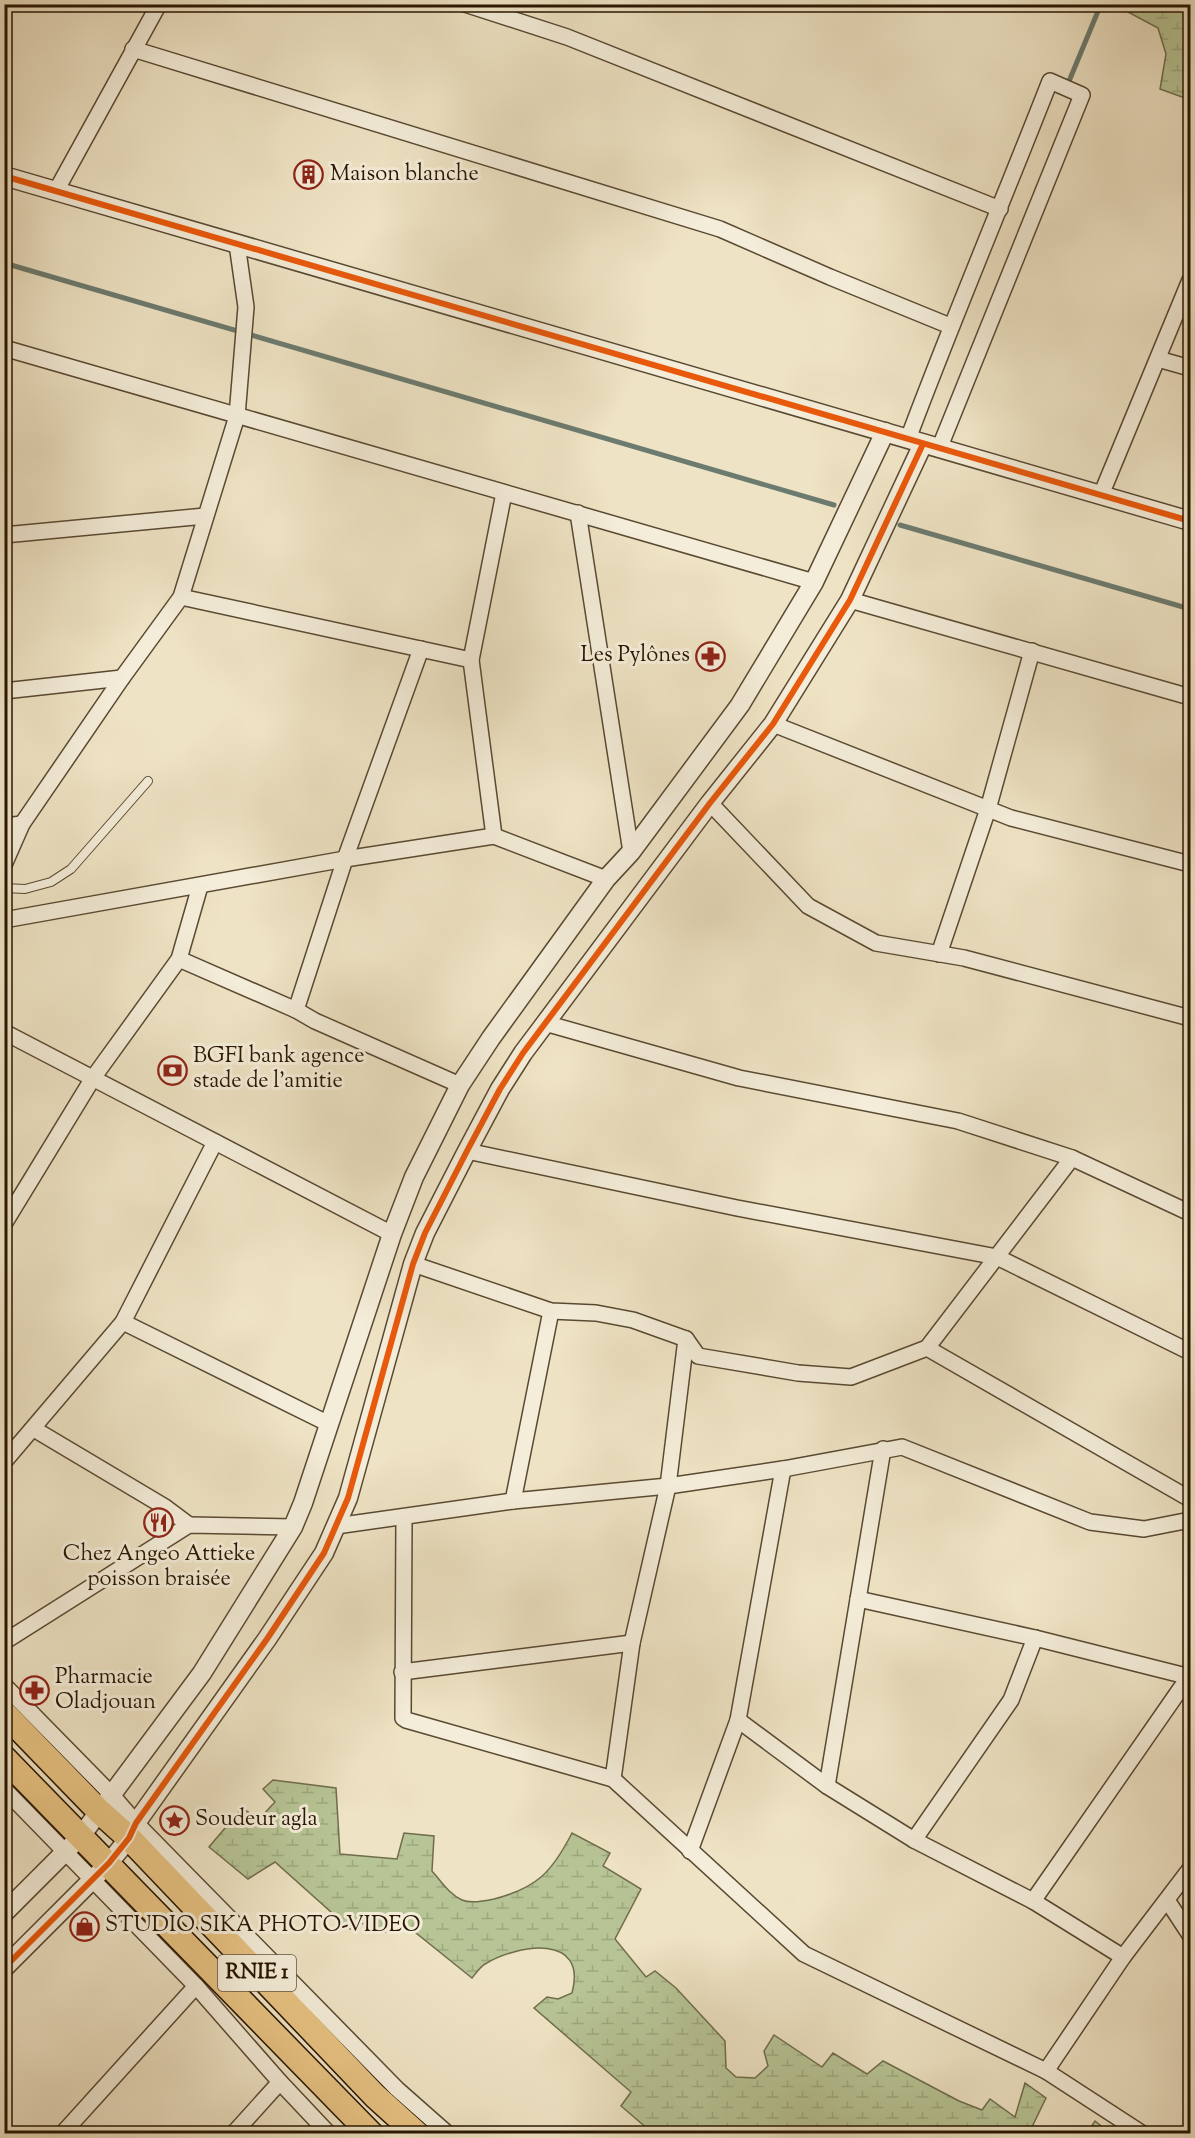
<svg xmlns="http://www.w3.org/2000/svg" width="1195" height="2138" viewBox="0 0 1195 2138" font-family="'Sorts Mill Goudy',serif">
  <defs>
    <pattern id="wetland-marsh" width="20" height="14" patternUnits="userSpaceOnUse" patternTransform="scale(1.5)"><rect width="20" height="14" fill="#b7c495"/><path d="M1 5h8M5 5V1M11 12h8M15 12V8" fill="none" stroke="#9da87f"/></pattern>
  </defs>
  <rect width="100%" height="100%" fill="#eee3c4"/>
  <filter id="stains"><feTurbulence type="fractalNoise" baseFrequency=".00333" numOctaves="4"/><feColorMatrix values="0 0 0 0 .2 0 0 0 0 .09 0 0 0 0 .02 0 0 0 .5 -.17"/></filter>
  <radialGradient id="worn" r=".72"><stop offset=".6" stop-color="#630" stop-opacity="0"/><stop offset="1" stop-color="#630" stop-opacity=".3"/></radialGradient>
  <g fill="url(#wetland-marsh)" stroke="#706d4c" stroke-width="1.5">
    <path d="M1115,5H1190V100L1160,89L1166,54L1158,28Z"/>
    <path d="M273,1780L336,1788L340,1854L397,1859L404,1833L434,1836L432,1871C441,1881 449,1894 462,1900C471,1904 485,1901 494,1899C537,1888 552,1872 572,1833L610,1853L603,1866L641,1889L615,1939L646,1977L655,1971L676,1988L725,2041L726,2068L736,2077L755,2078L768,2066L764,2051L774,2035L822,2067L833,2053L867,2074L883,2061L959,2101L982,2110L990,2099L1015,2117L1025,2083L1046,2098L1029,2133L666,2134L648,2129L621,2106L631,2092L534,2008L547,1997L558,1999L572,1993C588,1933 518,1944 485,1964C480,1967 476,1973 472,1978L401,1921L386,1932L358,1922L350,1929L275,1862L248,1879L209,1847L242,1808L259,1819L275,1802L263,1789Z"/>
    <path d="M1095,2121L1110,2133H1087Z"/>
  </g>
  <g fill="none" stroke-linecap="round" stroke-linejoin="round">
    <g stroke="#6c7b6f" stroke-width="5">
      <path d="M1067,86L1101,4"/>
      <path d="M4,263L834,505"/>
      <path d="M900,525L1190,609"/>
    </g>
    <defs>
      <path id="service" d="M4,888L25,889L51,882L71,869L148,781"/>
      <g id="minor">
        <path d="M465,4L567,37L1000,209"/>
        <path d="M133,49L720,229L830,277L950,326"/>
        <path d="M56,191L159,4"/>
        <path d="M4,348L814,582"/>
        <path d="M1158,359L1190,368"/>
        <path d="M908,439C953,319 1003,201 1050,81L1082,95L939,449"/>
        <path d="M1101,495L1190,280"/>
        <path d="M578,513L631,852"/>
        <path d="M4,535L205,516"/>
        <path d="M181,597L471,660"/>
        <path d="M850,600L1190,697"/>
        <path d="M4,691L122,678"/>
        <path d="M773,724L1011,818L1190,864"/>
        <path d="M710,803L808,906L876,943L964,958L1190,1018"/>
        <path d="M4,826L22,824"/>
        <path d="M494,836L471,660L504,493"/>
        <path d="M4,865L22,824L122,678L181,597L237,416L246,307L237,244"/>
        <path d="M4,920L345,859L494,836L606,879"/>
        <path d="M939,954L988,809L1032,651"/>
        <path d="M179,959L296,1010L315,1021L460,1085"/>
        <path d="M296,1010L345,859L421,649"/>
        <path d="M545,1023L739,1078L958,1121L1072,1158L1190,1213"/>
        <path d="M4,1032L392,1234"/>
        <path d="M467,1151L737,1208L997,1257L1190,1352"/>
        <path d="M4,1224L93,1078L179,959L200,886"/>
        <path d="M413,1264L551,1311L596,1313L633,1320L686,1339L698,1356L798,1373L851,1377L927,1348L1072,1158"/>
        <path d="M123,1322L329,1424"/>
        <path d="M927,1348L1190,1499"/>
        <path d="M34,1429L165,1507L189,1525"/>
        <path d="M4,1462L123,1322L215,1142"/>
        <path d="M513,1501L551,1311"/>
        <path d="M404,1518L403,1718L406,1720L613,1779L804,1954L1046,2071L1143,2134"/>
        <path d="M336,1526L513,1501L668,1486L783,1469L902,1447L1090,1522L1144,1529L1190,1520"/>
        <path d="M858,1599L1035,1638L1190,1677"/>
        <path d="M4,1642L189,1525L293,1527"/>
        <path d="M402,1672L632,1643"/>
        <path d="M4,1685L111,1794L136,1823L397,2089L448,2134"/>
        <path d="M738,1720L827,1786L914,1840L1033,1901L1123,1957"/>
        <path d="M613,1779L632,1643L668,1486L686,1339"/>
        <path d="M827,1786L883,1449"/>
        <path d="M4,1789L196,1986L280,2082L329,2134"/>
        <path d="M914,1840L1011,1700L1035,1638"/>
        <path d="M690,1851L738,1720L783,1469"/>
        <path d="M1167,1900L1190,1935"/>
        <path d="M1033,1901L1190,1675"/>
        <path d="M1046,2071L1123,1957L1190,1869"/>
        <path d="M62,2134L196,1986"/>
        <path d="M233,2134L280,2082"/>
      </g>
      <g id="tertiary">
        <path d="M4,176L1190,521"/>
        <path d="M4,1913L81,1836L202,1673L293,1527L303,1503L392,1234L414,1177L460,1085L491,1038L606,879L631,852L740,705L814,582L885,432"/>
        <path d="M4,1968L109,1863L129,1838L136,1823L267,1639L324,1553L348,1498L413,1264L425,1233L467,1151L500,1089L523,1053L710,803L773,724L850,600L923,444"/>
      </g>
      <g id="trunk">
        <path d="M4,1713L99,1811L129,1838L375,2096L417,2134"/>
        <path d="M4,1758L371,2134"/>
      </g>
    </defs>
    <use href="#service" stroke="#5a4932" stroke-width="10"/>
    <use href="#minor" stroke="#5a4932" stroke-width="18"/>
    <use href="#tertiary" stroke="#5a4932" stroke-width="21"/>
    <use href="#trunk" stroke="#281602" stroke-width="27"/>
    <use href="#service" stroke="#f4edd9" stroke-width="8"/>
    <use href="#minor" stroke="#f4edd9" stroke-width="15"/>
    <use href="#tertiary" stroke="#f4edd9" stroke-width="18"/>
    <use href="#trunk" stroke="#e7c282" stroke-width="24"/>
    <defs>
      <g id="cycleway">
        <path d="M4,176L1190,521"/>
        <path d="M4,1968L109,1863L129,1838L136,1823L267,1639L324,1553L348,1498L413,1264L425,1233L467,1151L500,1089L523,1053L710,803L773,724L850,600L923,444"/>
      </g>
    </defs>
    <use href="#cycleway" stroke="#f4edd9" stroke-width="10"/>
    <use href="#cycleway" stroke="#e8590c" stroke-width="6"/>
  </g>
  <defs>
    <symbol id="building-ring" viewBox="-11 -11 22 22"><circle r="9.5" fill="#f4edd9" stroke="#8f2418" stroke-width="1.5"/><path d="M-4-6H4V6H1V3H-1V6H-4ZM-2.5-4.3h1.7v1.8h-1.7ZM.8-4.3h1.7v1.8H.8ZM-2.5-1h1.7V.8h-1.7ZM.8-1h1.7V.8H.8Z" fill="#8f2418"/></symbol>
    <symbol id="pharmacy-ring" viewBox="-11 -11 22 22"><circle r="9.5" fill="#f4edd9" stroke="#8f2418" stroke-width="1.5"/><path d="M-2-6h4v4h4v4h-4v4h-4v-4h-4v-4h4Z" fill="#8f2418"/></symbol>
    <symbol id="bank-ring" viewBox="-11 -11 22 22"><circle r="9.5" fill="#f4edd9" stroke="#8f2418" stroke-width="1.5"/><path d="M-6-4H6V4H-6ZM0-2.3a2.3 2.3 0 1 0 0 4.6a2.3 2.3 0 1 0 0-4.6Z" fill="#8f2418"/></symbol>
    <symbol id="restaurant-ring" viewBox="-11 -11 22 22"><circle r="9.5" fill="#f4edd9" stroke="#8f2418" stroke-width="1.5"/><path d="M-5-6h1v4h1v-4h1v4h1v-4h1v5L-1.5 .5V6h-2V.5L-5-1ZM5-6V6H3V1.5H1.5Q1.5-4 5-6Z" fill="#8f2418"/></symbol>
    <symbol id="sight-ring" viewBox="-11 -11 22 22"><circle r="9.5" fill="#f4edd9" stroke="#8f2418" stroke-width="1.5"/><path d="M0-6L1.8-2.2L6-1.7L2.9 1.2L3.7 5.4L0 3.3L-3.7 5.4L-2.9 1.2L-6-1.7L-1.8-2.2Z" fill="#8f2418"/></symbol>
    <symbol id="shop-ring" viewBox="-11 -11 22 22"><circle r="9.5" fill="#f4edd9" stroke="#8f2418" stroke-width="1.5"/><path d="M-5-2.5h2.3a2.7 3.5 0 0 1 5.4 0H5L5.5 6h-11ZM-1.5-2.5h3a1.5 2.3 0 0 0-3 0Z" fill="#8f2418"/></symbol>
  </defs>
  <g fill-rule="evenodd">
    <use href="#building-ring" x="292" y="158" width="33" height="33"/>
    <use href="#pharmacy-ring" x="694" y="640" width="33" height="33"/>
    <use href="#bank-ring" x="156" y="1054" width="33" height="33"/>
    <use href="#restaurant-ring" x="142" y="1506" width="33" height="33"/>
    <use href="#pharmacy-ring" x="18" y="1674" width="33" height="33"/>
    <use href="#sight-ring" x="158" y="1804" width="33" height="33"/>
    <use href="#shop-ring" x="68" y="1910" width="33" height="33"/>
  </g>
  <g text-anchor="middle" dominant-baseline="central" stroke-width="6" stroke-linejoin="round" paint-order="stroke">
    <rect fill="#f4edd9" stroke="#655642" stroke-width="1.5" x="218" y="1955" width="78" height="36" rx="4.5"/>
    <g font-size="21" font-weight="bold" fill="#281602">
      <text x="257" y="1973">RNIE 1</text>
    </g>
    <g font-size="22" fill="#281602" stroke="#f4edd9" text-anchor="start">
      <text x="330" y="175">Maison blanche</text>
      <text x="690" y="656" text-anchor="end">Les Pylônes</text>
      <text x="193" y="1057">BGFI bank agence<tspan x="193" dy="25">stade de l'amitie</tspan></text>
      <text x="159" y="1555" text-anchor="middle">Chez Angeo Attieke<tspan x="159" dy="25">poisson braisée</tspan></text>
      <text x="55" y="1678">Pharmacie<tspan x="55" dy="25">Oladjouan</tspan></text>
      <text x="195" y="1820">Soudeur agla</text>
      <text x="105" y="1926">STUDIO SIKA PHOTO-VIDEO</text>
    </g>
  </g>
  <rect width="1195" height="2138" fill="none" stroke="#eee3c4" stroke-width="24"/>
  <rect x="6" y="6" width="1183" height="2126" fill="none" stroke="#281602" stroke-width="3"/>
  <rect x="12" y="12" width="1171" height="2114" fill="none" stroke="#281602" stroke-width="1.5"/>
  <rect width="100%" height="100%" filter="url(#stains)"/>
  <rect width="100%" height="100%" fill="url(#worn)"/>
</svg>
